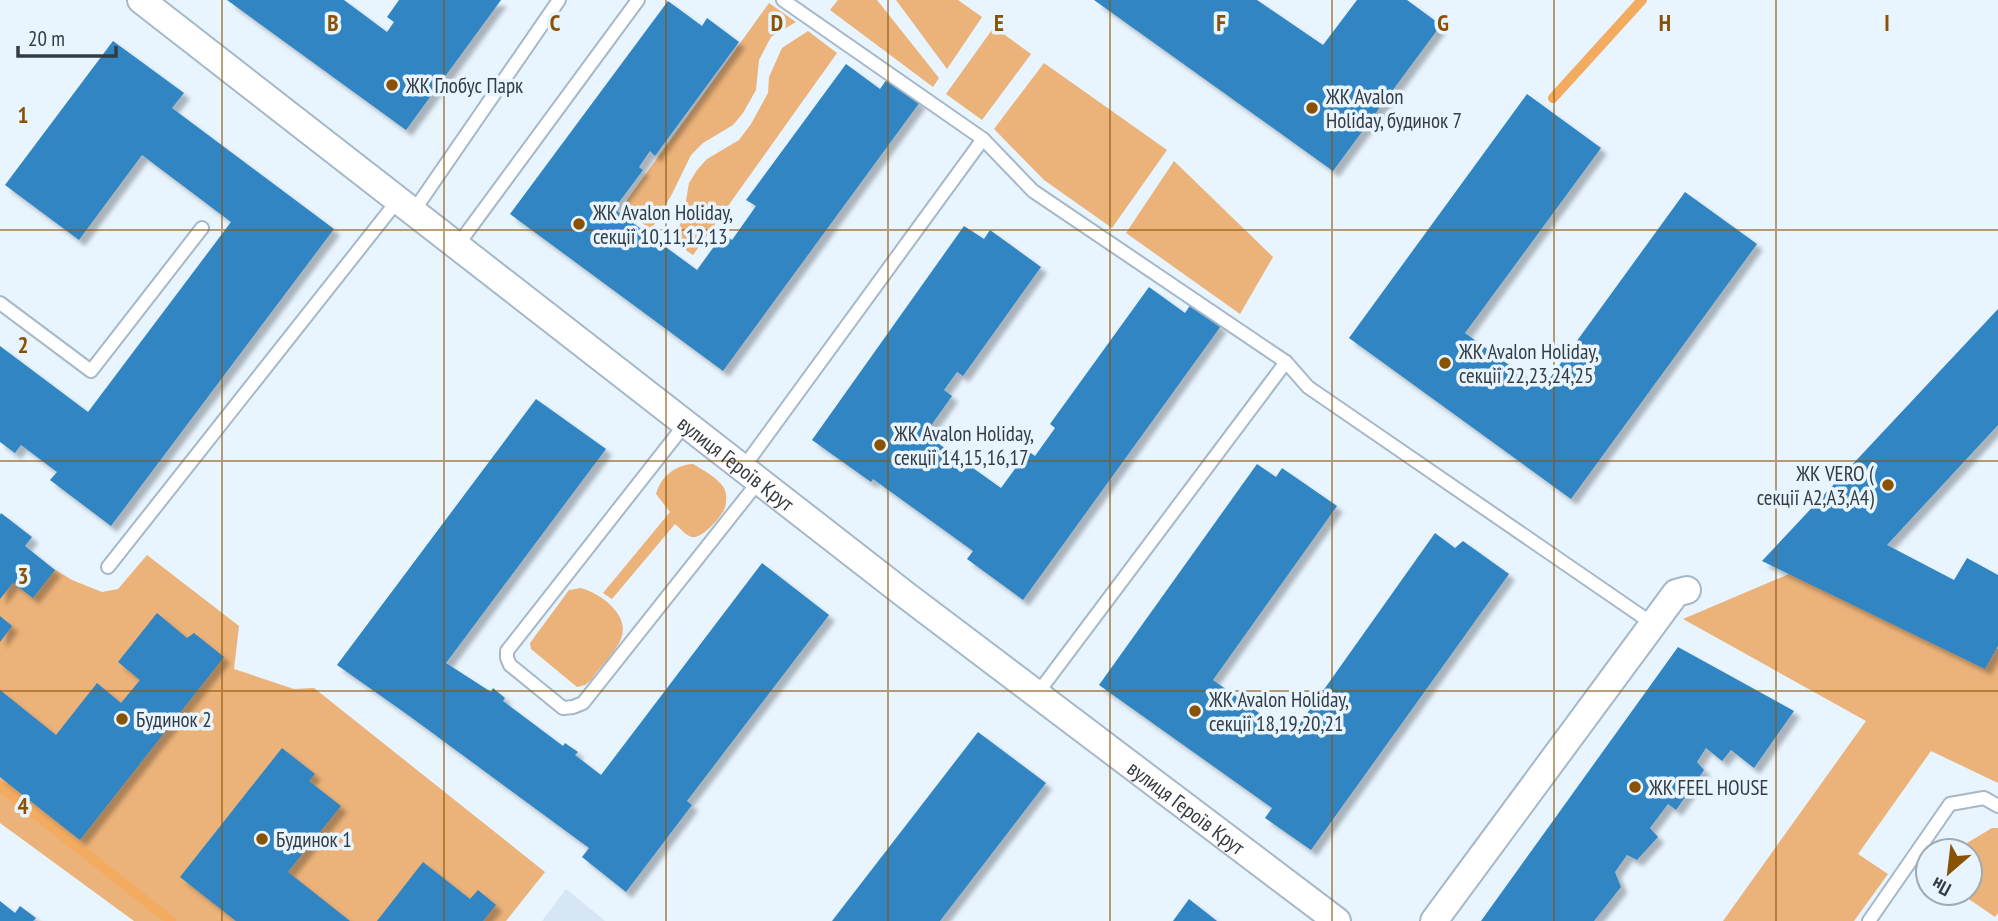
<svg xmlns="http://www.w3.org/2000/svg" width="1998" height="921" viewBox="0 0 1998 921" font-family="'PT Sans Narrow',sans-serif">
  <defs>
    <filter id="shadow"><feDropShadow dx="6" dy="6" stdDeviation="2" flood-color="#0004"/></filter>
  </defs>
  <rect width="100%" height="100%" fill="#e8f4fe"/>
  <path fill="#d7e6f4" d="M566,889L605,921H542Z"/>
  <g fill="#ebb279">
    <path d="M838,0H877L939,78L933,87L830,10Z"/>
    <path d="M896,0H958L982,17L947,69Z"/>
    <path d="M769,3L796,22L771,37L759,60L756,90L743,113L733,125L703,143L691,155L672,194L651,230L622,207Z"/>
    <path d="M994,27L1031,54L982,120L946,94Z"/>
    <path d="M808,31L837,53L693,255L674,242L684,213L689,183L697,170L707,159L739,140L751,124L768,93L769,77L782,48Z"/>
    <path d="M1044,63L1167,150L1112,228L1044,180L994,129Z"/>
    <path d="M1174,161L1273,257L1240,314L1126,233Z"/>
    <path d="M693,464C703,470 718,478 724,488C727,493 727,504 724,510C720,518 702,539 692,537C686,536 680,528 675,524L612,599L603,593L670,512L656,494C661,476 676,465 693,464Z"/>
    <path d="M0,536L72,580L102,592L118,589L147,555L239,626L234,669L294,689L314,688L545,872L506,921H134L0,823Z"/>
    <path d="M1803,568L1998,649V783L1931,751L1858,854L1888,874L1854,921H1723L1866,721L1683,619Z"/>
    <path d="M581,588C600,593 631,615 621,639C616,652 599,668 591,680L585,685L577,687L531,649L530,643L569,590Z"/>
    <path d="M1992,828H1998V913L1995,917L1960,893H1970V851H1961L1967,843Z"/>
  </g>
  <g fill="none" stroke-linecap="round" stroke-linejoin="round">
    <g stroke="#f2ab5f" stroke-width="10">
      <path d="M1553,98L1642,0"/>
      <path d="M0,786L171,921"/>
    </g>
  </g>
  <g fill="#3085c3" filter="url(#shadow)">
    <path d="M227,0H344L387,32L394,22L387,17L399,0H501L406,130Z"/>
    <path d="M1094,0H1257L1323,45L1357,0H1407L1441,25L1333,171Z"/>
    <path d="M668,1L702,26L707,18L739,42L655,156L650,151L639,167L643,170L614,209L697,270L723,234L732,240L756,206L746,200L846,64L880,89L887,79L920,102L723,371L510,214Z"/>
    <path d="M113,41L184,93L172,108L334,229L111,526L50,480L57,472L21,445L15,453L0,442V346L88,412L231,222L142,155L79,240L5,185Z"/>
    <path d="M1527,94L1601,148L1465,333L1542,389L1685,192L1757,244L1571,499L1349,338Z"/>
    <path d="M964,226L984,239L990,230L1041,267L963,376L957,372L944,390L952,396L925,434L1001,488L1028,451L1035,456L1055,428L1050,424L1149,287L1185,313L1191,304L1221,326L1023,600L967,559L973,551L873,479L871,482L812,440Z"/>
    <path d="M1998,309V425L1887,545L1954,580L1967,558L1998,575V646L1985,669L1762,561Z"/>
    <path d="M536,399L606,449L446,663L491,692L493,688L505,698L503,701L563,746L565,743L578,752L575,755L601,775L762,563L829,615L687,801L692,805L626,892L582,857L589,848L408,715L337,665Z"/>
    <path d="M1257,464L1276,477L1282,468L1337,506L1213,680L1291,736L1435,533L1455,548L1463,541L1509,574L1311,850L1265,818L1272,808L1099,685Z"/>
    <path d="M1,513L32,537L25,546L55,570L33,598L13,583L0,599V515Z"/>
    <path d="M157,613L187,638L194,633L224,657L80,840L0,777V690L56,735L97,683L121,703L140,680L118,662Z"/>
    <path d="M0,616L12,626L0,642Z"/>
    <path d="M1678,647L1794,711L1754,768L1731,750L1722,761L1706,748L1697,762L1704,770L1676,810L1668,804L1650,828L1658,837L1637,860L1627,855L1615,872L1621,887L1594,921H1481Z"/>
    <path d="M978,732L1046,783L940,921H832Z"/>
    <path d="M282,748L315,774L309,781L341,806L288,872L350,921H236L180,877Z"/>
    <path d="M423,862L470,899L478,890L496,905L483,921H377Z"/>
    <path d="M1189,899L1217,921H1173Z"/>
    <path d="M0,901L15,913L20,906L36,918L33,921H0Z"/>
  </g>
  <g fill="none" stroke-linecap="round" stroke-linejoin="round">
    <defs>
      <g id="lane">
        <path d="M783,0L983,139L1033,191L1286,362L1308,387L1653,624"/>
        <path d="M413,212L559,0"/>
        <path d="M457,246L638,0"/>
        <path d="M0,303L91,371L202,228"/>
        <path d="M686,423L507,651V658L510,665L563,708L573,707L583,703L759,481"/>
        <path d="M743,468L983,139"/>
        <path d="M108,567L398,200"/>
        <path d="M1037,694L1286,362"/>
        <path d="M1869,921L1950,804L1984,798L1998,806"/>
      </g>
      <g id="street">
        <path id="s1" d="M141,0L907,596L1337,921"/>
        <path d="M1434,921L1676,593L1687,590"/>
      </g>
    </defs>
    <use href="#lane" stroke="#a6b8c8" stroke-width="16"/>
    <use href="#street" stroke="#a6b8c8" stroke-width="30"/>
    <use href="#lane" stroke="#fff" stroke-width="12"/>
    <use href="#street" stroke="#fff" stroke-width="26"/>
  </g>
  <path fill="none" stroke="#895204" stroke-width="2" stroke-opacity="0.55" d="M222,0V921M444,0V921M666,0V921M888,0V921M1110,0V921M1332,0V921M1554,0V921M1776,0V921M0,230H1998M0,461H1998M0,691H1998"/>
  <g fill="#895204" stroke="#e8f4fe" stroke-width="2.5">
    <circle cx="392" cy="85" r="7"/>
    <circle cx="1312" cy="108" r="7"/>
    <circle cx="579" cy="224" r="7"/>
    <circle cx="1445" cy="363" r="7"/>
    <circle cx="880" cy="445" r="7"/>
    <circle cx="1888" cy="485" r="7"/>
    <circle cx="1195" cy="711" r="7"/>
    <circle cx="122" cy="719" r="7"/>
    <circle cx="1635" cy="787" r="7"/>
    <circle cx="262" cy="839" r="7"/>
  </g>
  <g text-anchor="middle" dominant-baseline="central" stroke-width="7" stroke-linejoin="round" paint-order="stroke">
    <g font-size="21" fill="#343c43" stroke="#e8f4fe" text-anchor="start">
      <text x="406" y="85">ЖК Глобус Парк</text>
      <text x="1326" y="96">ЖК Avalon<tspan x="1326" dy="24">Holiday, будинок 7</tspan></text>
      <text x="593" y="212">ЖК Avalon Holiday,<tspan x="593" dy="24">секції 10,11,12,13</tspan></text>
      <text x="1459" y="351">ЖК Avalon Holiday,<tspan x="1459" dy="24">секції 22,23,24,25</tspan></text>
      <text x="894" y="433">ЖК Avalon Holiday,<tspan x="894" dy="24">секції 14,15,16,17</tspan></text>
      <text x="1874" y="473" text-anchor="end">ЖК VERO (<tspan x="1874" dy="24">секції А2,А3,А4)</tspan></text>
      <text x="1209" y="699">ЖК Avalon Holiday,<tspan x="1209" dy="24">секції 18,19,20,21</tspan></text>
      <text x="136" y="719">Будинок 2</text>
      <text x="1649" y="787">ЖК FEEL HOUSE</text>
      <text x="276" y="839">Будинок 1</text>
    </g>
    <g font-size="21" fill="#343c43" stroke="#e8f4fe">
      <text stroke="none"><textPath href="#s1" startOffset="754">вулиця Героїв Крут</textPath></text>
      <text stroke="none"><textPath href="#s1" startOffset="1321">вулиця Героїв Крут</textPath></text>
    </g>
  </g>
  <g font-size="23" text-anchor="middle" font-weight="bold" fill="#895204" stroke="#e8f4fe" stroke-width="7" stroke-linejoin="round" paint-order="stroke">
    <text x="333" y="31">B</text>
    <text x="555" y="31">C</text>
    <text x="777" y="31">D</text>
    <text x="999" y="31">E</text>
    <text x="1221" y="31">F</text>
    <text x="1443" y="31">G</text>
    <text x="1665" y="31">H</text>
    <text x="1887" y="31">I</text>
    <text x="23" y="123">1</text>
    <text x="23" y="353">2</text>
    <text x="23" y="584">3</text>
    <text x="23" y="814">4</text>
  </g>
  <g transform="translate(1949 872) rotate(208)"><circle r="33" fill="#e8f4fe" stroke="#a0aab3" stroke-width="2"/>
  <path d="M0-5L12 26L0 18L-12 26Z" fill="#895204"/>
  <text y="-10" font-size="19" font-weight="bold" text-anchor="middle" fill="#343c43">Пн</text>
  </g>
  <path d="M18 46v10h98v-10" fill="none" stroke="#343c43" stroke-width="3.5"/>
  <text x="28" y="46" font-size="21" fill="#343c43" stroke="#e8f4fe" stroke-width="5" paint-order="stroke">20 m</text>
</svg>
